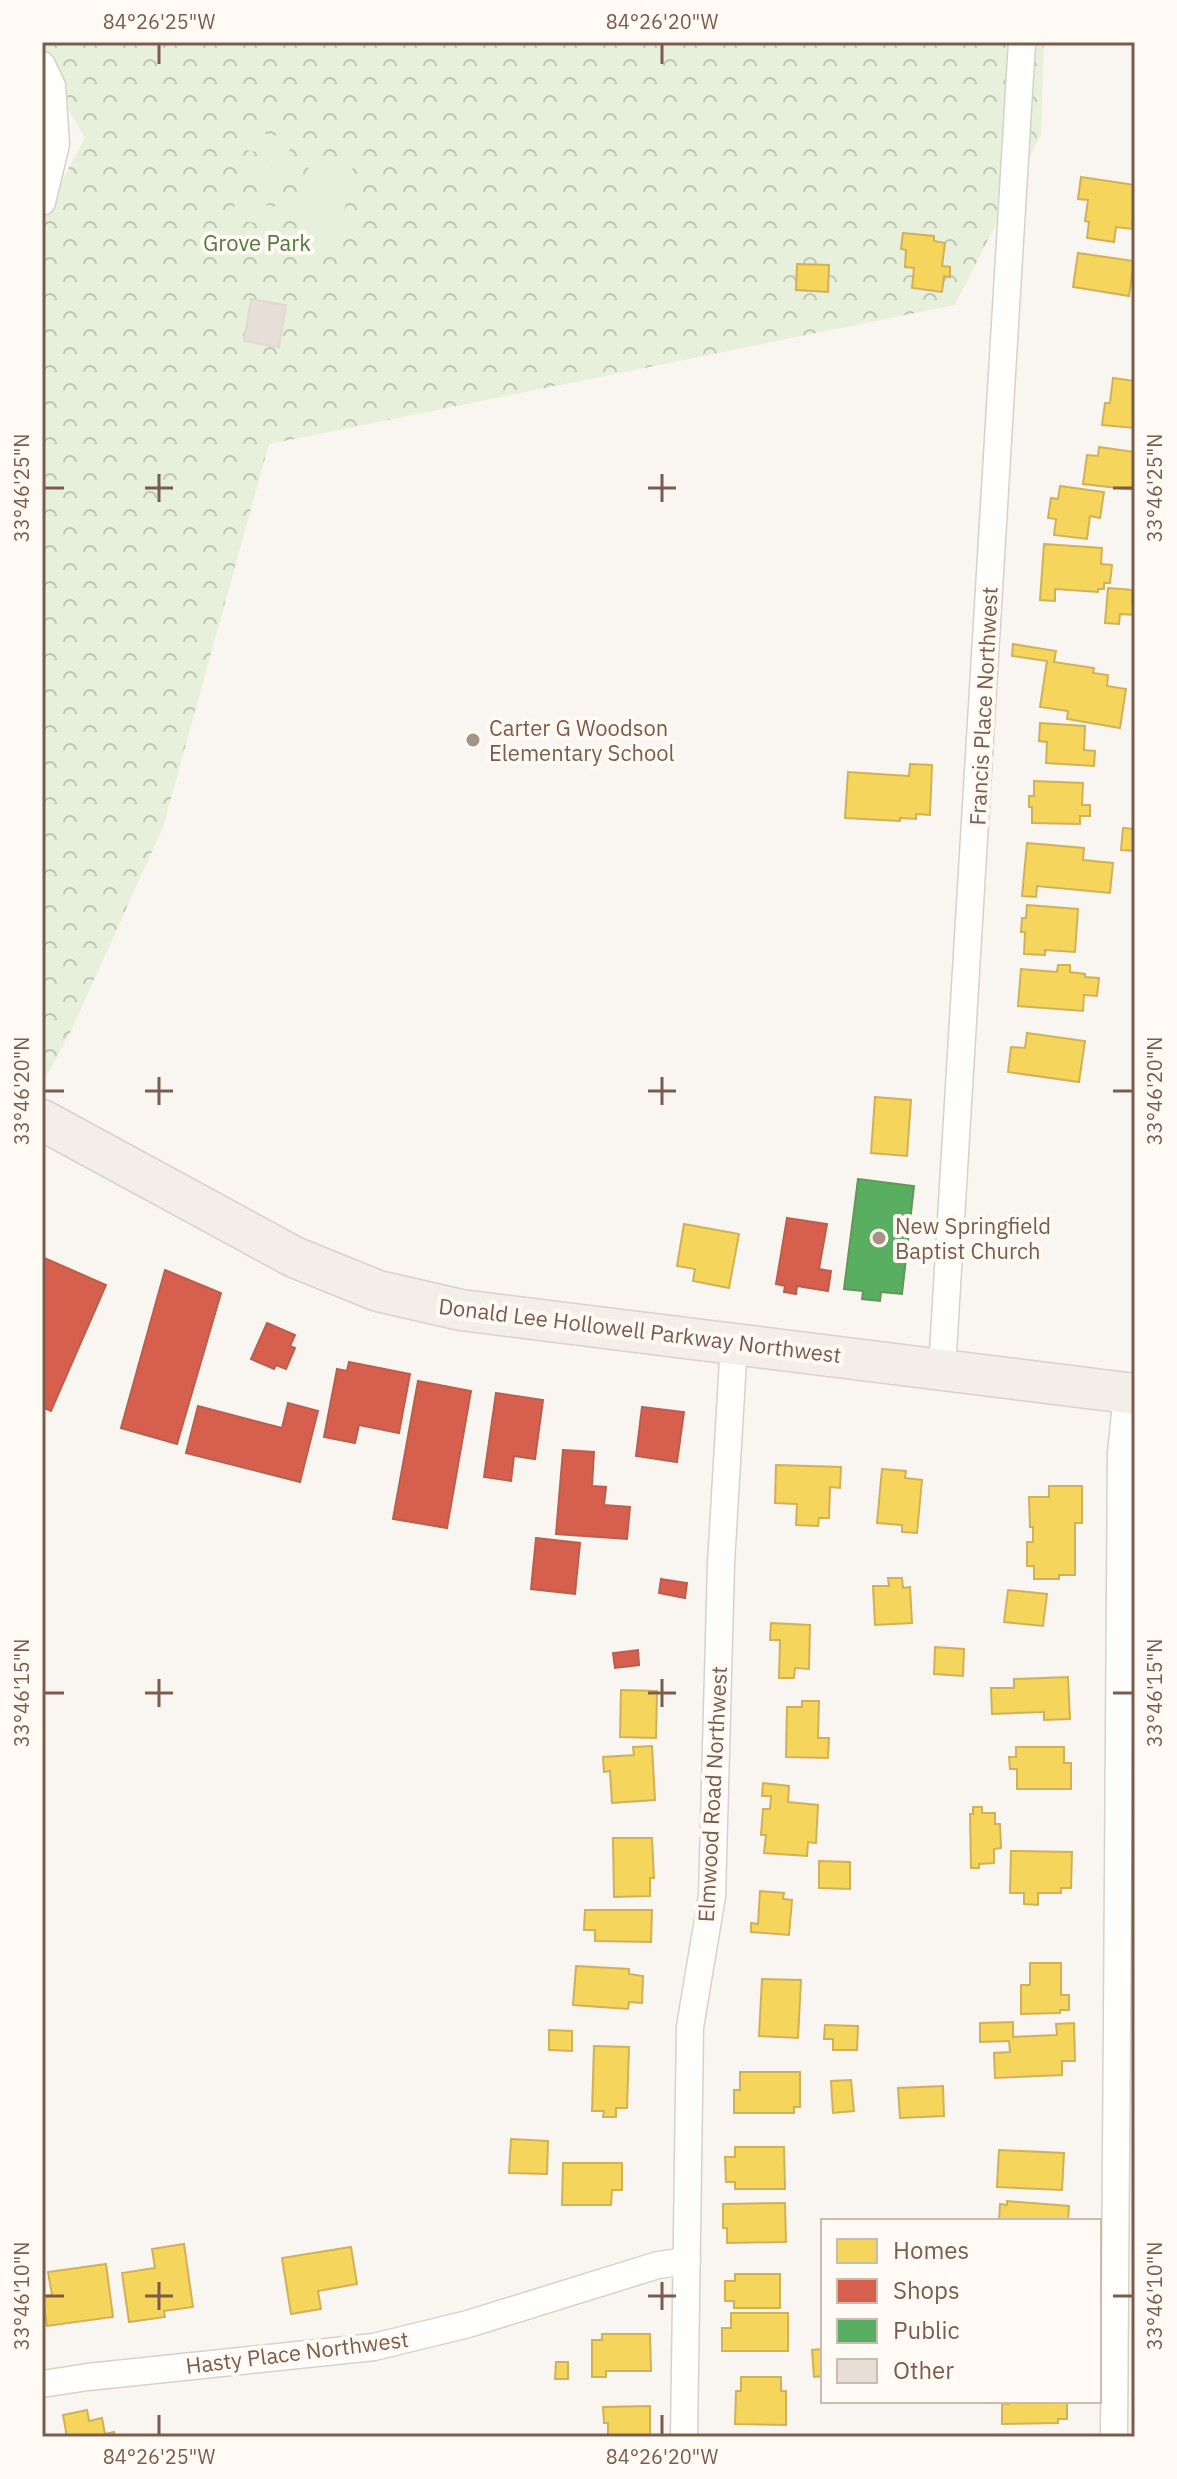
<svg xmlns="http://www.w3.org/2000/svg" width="1177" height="2479" viewBox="0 0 1177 2479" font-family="'IBM Plex Sans',sans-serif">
  <defs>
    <pattern id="park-crowns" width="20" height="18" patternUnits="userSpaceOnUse" patternTransform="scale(2)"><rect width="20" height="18" fill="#e7f0db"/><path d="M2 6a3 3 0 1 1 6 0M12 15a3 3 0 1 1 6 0" fill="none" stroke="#c0c6b4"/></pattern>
  </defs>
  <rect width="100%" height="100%" fill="#f9f5f0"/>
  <path fill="url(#park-crowns)" d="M42,42H1044L1041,135L955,305L269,444L163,827L70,1033L42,1084V218L85,138L42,65Z"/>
  <g fill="#e7f0db">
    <path d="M250,131L292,138L288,158L246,150Z"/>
    <path d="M310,158L353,166L335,258L293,250Z"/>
    <path d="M244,162L286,170L282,190L240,182Z"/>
    <path d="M236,199L278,207L274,227L232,218Z"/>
    <path d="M230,229L272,237L268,257L226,249Z"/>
  </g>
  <g fill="#f6d55c" stroke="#d1b158" stroke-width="2">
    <path d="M1081,177L1135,185L1132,229L1116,227L1114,242L1087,238L1089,222L1085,221L1088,200L1078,199Z"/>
    <path d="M903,233L934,236V241L945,243L942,266L950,267V277L944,276L942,292L912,288L914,268L905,267L906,250L901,249Z"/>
    <path d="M1078,253L1134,261L1129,296L1073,287Z"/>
    <path d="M797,264L829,265L828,292L796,290Z"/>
    <path d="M1113,378L1135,381V428L1102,425L1105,403H1110Z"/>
    <path d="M1099,447L1135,452V490L1083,484L1087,455L1098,456Z"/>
    <path d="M1060,486L1104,492L1100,518L1090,516L1087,539L1054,535L1056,519L1048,518L1051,498L1058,499Z"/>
    <path d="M1044,544L1102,548L1101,564L1112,565L1110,583H1104V589H1098V592L1055,589V601L1040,600Z"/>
    <path d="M1108,588L1133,590L1132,603H1135V615L1120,614L1119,624L1105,623Z"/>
    <path d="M1013,644L1056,651L1054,662L1094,668L1093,673L1108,675L1107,686L1126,689L1120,728L1067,719L1068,711L1040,707L1047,661L1012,656Z"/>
    <path d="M1040,723L1085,726L1084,750L1095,751L1094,766L1046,763L1047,742L1039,741Z"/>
    <path d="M910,764L932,765L930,815L916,814V819L900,818V821L845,818L848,772L909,776Z"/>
    <path d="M1034,781L1083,783L1082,805H1090V816H1080V824L1032,823V807H1029V796H1034Z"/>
    <path d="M1123,828L1135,829V851L1121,850Z"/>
    <path d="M1027,843L1084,848L1083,860L1113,863L1110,893L1037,886L1036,897L1022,896Z"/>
    <path d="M1027,905L1078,909L1075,952L1045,950V955L1024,954L1025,932H1021L1022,918H1026Z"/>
    <path d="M1058,965H1070V972L1085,974V977L1099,978L1097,996L1084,995L1083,1011L1018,1006L1021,969L1057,972Z"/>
    <path d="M1027,1033L1085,1041L1079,1082L1008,1072L1011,1047L1025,1048Z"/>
    <path d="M875,1097L911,1100L907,1156L871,1153Z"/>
    <path d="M684,1224L739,1234L729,1288L693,1281L695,1269L677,1266Z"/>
    <path d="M776,1465L841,1467L840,1488L830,1487L829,1518H819L818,1526L796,1525L797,1504L775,1503Z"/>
    <path d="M882,1469L906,1471L905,1478L922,1480L917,1533L902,1532V1525L877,1523Z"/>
    <path d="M1049,1486H1082V1523H1075V1575H1059V1579H1034V1566H1027V1542H1033V1527H1030L1029,1497H1049Z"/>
    <path d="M888,1578H902L903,1588L910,1587L912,1623L875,1625L873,1586H889Z"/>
    <path d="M1008,1590L1047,1594L1043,1626L1004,1622Z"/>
    <path d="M771,1623L810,1625L809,1669L795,1668L794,1678H779L780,1640H770Z"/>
    <path d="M935,1647L964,1649L963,1676L934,1674Z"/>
    <path d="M1068,1677L1070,1719L1044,1720V1712L992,1714L991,1688H1014V1679Z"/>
    <path d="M621,1690L657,1691L656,1738L620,1737Z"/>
    <path d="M802,1701H819L818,1738H829L828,1758L786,1757L787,1707H802Z"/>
    <path d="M652,1746L655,1800L612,1803L610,1771L604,1772L603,1757L634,1755L633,1747Z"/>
    <path d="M1016,1747H1064V1763H1071V1789H1017V1769H1010L1009,1757H1016Z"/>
    <path d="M763,1783L789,1786L788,1802L818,1805L816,1843L808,1842L807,1856L764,1853L766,1835H761L763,1809H770L771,1796H762Z"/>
    <path d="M973,1807H982V1813H995V1824H1000L1001,1848L994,1849V1863L979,1864V1868H971L970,1814H973Z"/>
    <path d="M613,1838H652L654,1878H650V1896L614,1897Z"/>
    <path d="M1011,1851L1072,1852L1071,1888H1061V1893H1038V1905L1024,1904V1893H1010Z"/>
    <path d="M819,1861L850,1862V1889L819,1888Z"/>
    <path d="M760,1891L784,1893L783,1899L792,1900L789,1935L751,1932V1923L758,1924Z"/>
    <path d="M585,1910H652L651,1942L595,1941V1930H584Z"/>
    <path d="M1030,1963H1061V1995H1069V2010H1060V2013L1021,2014V1985H1030Z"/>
    <path d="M576,1966L629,1969V1974L643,1976L642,2003L629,2002L628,2009L573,2005Z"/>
    <path d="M762,1979L801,1980L798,2038L759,2036Z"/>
    <path d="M1013,2022V2037L1057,2035L1056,2024L1074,2023L1075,2061H1062V2075L995,2078L994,2053L1010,2052L1009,2041L980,2042V2023Z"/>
    <path d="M825,2025L858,2026L857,2050H833V2039H824Z"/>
    <path d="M549,2030L572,2031V2051L549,2050Z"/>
    <path d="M594,2046L629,2047L627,2108H616V2117H603L604,2111H592Z"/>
    <path d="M740,2072H800V2107H794V2113H734V2090H740Z"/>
    <path d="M851,2080L854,2111L833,2113L831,2081Z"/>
    <path d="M943,2086L944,2116L900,2118L898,2088Z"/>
    <path d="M511,2139L548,2141L547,2174L509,2173Z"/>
    <path d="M735,2147H784L785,2189H735V2182H726L725,2157H735Z"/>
    <path d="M999,2150L1064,2153L1062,2190L997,2187Z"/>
    <path d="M563,2163H622V2190H612L611,2205H562Z"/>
    <path d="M1007,2201L1069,2206L1068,2221H999L1000,2204L1007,2205Z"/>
    <path d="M785,2203L786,2242L727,2243V2228H723V2204Z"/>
    <path d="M184,2244L193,2307L164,2311L165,2317L129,2322L122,2273L155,2268L152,2249Z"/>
    <path d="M351,2247L357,2284L318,2291L321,2309L291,2314L282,2258Z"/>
    <path d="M106,2264L113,2317L47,2326L42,2297L52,2295L48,2272Z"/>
    <path d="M735,2274H780V2308H734V2301H725V2281H735Z"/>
    <path d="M731,2313H788V2351H722V2328H731Z"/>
    <path d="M602,2334H650L651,2371H606V2377H592V2340H602Z"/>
    <path d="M822,2343H823V2376L814,2377L812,2350L823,2349Z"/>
    <path d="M556,2362H568V2379H555Z"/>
    <path d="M741,2377H781V2391H786V2425L735,2424L736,2391H741Z"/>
    <path d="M1009,2401H1067V2419H1058V2423L1002,2424V2404H1009Z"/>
    <path d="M650,2406V2437H608V2423H604L603,2407Z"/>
    <path d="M87,2410L89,2421L102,2418L105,2434L114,2432L115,2437H67L63,2415Z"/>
  </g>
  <g fill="#d6604d" stroke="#ba5f4d" stroke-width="2">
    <path d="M787,1218L827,1224L819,1269L831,1271L828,1291L797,1286L796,1294L784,1292L785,1286L776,1284Z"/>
    <path d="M42,1257L106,1285L51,1411L42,1407Z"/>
    <path d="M165,1270L221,1293L177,1444L121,1428Z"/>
    <path d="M267,1323L295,1335L290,1346L295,1348L286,1369L276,1365L274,1369L251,1359Z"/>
    <path d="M349,1362L410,1374L399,1433L359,1425L355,1443L324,1437L337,1369L347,1371Z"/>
    <path d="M418,1381L471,1391L447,1528L393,1519Z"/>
    <path d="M496,1393L543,1400L535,1459L514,1456L511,1481L484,1477Z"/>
    <path d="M288,1403L318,1411L300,1482L186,1453L198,1406L282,1428Z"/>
    <path d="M642,1407L684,1412L677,1462L636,1456Z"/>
    <path d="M563,1450L594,1452L592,1486L606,1487L604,1505L630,1507L627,1539L556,1534Z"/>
    <path d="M536,1538L580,1543L575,1594L531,1589Z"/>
    <path d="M661,1579L687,1583L685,1598L659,1593Z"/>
    <path d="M638,1650L639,1665L615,1668L613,1653Z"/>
  </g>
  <path fill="#5aae61" stroke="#64955b" stroke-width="2" d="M858,1179L914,1186L902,1294L881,1292L880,1301L862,1299L863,1291L844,1289Z"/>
  <path fill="#e6ded7" stroke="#e2d8d2" stroke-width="2" d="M251,299L286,305L279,347L244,341Z"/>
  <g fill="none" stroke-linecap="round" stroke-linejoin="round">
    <defs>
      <g id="minor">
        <path d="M42,65L52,86L56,144L42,202"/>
        <path d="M942,1369L1022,42"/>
        <path d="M42,2384L88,2377L374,2347L468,2324L658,2265L687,2261"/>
        <path d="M684,2437L690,2027L712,1896L721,1564L734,1343"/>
        <path d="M1114,2437L1121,1453L1127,1393"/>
      </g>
      <path id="primary" d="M42,1120L294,1257L378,1291L461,1310L1135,1394"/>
    </defs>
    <use href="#minor" stroke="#d7d1cb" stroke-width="29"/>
    <use href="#primary" stroke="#dad1cc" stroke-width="43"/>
    <use href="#minor" stroke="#fefefd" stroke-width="26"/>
    <use href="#primary" stroke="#f3eee8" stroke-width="40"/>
  </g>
  <path fill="none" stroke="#7a5c4d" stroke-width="3" d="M159,44V64M662,44V64M159,474V502M662,474V502M44,488H64M145,488H173M648,488H676M1113,488H1133M159,1077V1105M662,1077V1105M44,1091H64M145,1091H173M648,1091H676M1113,1091H1133M159,1679V1707M662,1679V1707M44,1693H64M145,1693H173M648,1693H676M1113,1693H1133M159,2282V2310M662,2282V2310M44,2296H64M145,2296H173M648,2296H676M1113,2296H1133M159,2415V2435M662,2415V2435"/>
  <g fill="#a69286" stroke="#fffaf3" stroke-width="3">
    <circle cx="473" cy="740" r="8"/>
    <circle cx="879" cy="1238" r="8"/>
  </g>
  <g text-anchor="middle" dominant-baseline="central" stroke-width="8" stroke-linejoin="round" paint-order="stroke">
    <g font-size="22" fill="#537a41" stroke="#fffaf3">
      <text x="257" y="242">Grove Park</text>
    </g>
    <g font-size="22" fill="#7a5c4d" stroke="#fffaf3">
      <text transform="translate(983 706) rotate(-87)">Francis Place Northwest</text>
      <text transform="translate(640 1330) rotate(7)">Donald Lee Hollowell Parkway Northwest</text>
      <text transform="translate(712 1794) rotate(-87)">Elmwood Road Northwest</text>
      <text transform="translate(297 2352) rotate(-7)">Hasty Place Northwest</text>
    </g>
    <g font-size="22" fill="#7a5c4d" stroke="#fffaf3" text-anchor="start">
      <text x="489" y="727">Carter G Woodson<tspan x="489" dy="25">Elementary School</tspan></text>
      <text x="895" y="1225">New Springfield<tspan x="895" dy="25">Baptist Church</tspan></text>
    </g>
  </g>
  <rect width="1177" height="2479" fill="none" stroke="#fffaf3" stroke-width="88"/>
  <rect x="821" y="2219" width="280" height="184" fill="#fffaf3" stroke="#cabbb1" stroke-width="2"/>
  <rect x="837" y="2239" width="40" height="24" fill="#f6d55c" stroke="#cabbb1" stroke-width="2"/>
  <text x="893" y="2259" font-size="24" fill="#7a5c4d">Homes</text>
  <rect x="837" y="2279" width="40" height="24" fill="#d6604d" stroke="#cabbb1" stroke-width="2"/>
  <text x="893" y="2299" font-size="24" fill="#7a5c4d">Shops</text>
  <rect x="837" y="2319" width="40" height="24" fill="#5aae61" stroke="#cabbb1" stroke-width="2"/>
  <text x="893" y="2339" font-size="24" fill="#7a5c4d">Public</text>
  <rect x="837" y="2359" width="40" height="24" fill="#e6ded7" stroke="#cabbb1" stroke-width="2"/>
  <text x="893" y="2379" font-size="24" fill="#7a5c4d">Other</text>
  <rect x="44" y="44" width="1089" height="2391" fill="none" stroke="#7a5c4d" stroke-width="3"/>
  <g font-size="20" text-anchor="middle" fill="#7a5c4d">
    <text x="159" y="29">84°26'25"W</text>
    <text x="662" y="29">84°26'20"W</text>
    <text transform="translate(22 488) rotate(-90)" y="7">33°46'25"N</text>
    <text transform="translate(1155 488) rotate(-90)" y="7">33°46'25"N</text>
    <text transform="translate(22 1091) rotate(-90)" y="7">33°46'20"N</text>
    <text transform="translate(1155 1091) rotate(-90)" y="7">33°46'20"N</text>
    <text transform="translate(22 1693) rotate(-90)" y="7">33°46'15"N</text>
    <text transform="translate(1155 1693) rotate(-90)" y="7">33°46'15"N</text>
    <text transform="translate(22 2296) rotate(-90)" y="7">33°46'10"N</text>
    <text transform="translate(1155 2296) rotate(-90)" y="7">33°46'10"N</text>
    <text x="159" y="2464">84°26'25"W</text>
    <text x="662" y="2464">84°26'20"W</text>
  </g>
</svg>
